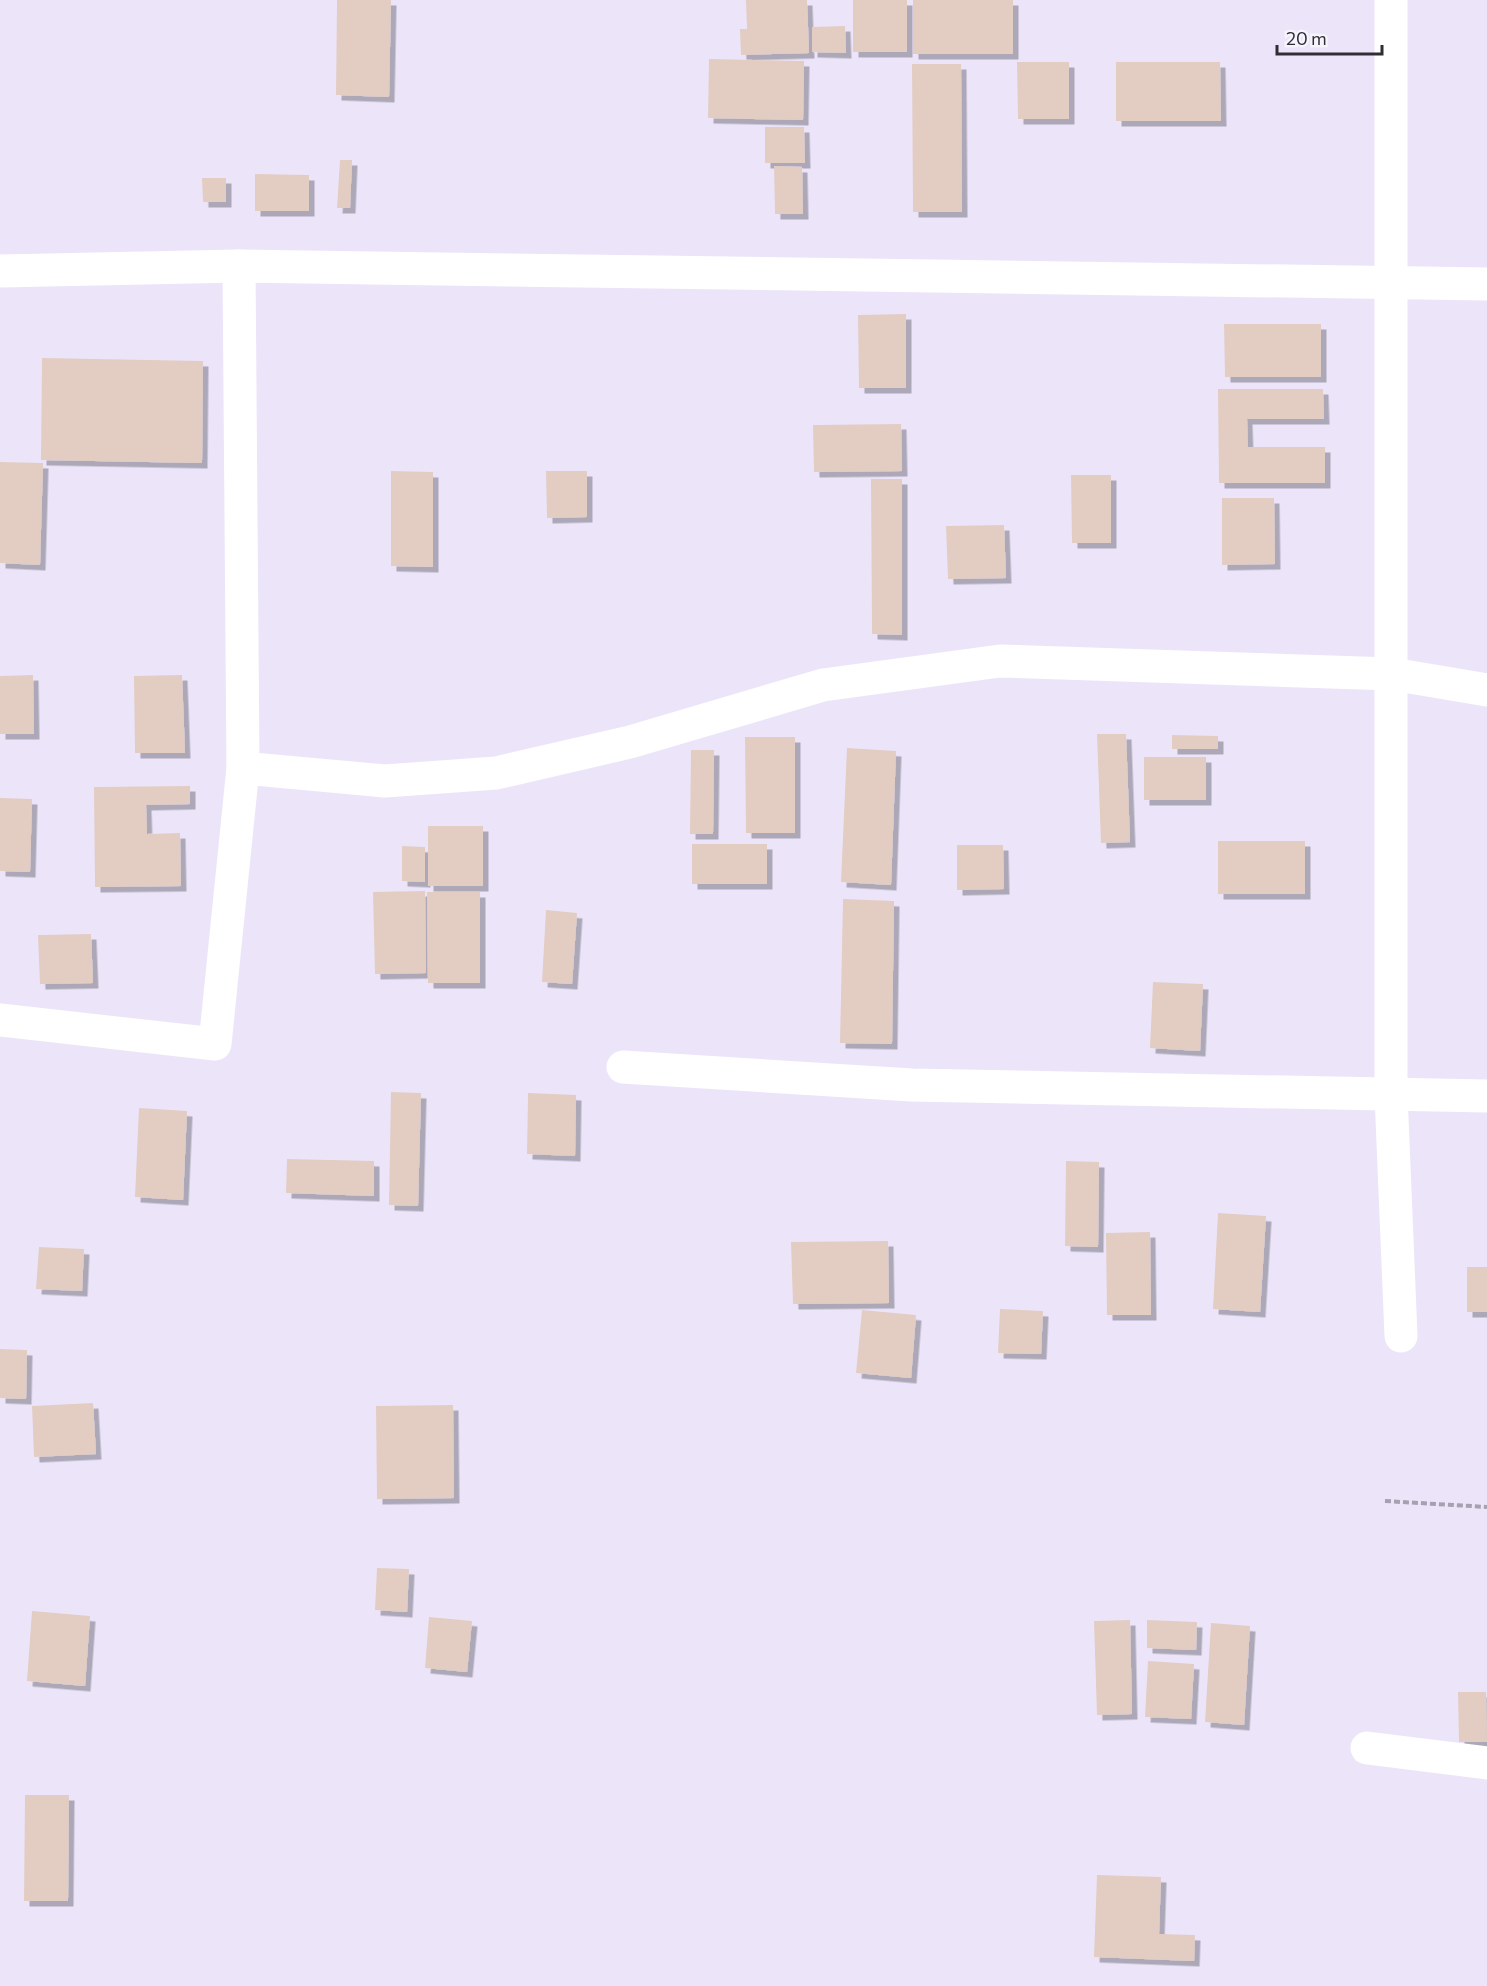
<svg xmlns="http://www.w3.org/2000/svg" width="1487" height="1986" viewBox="0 0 1487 1986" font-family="Commissioner,sans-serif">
  <defs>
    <filter id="shadow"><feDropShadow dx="5.5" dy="5.5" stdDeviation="0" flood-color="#0004"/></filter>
  </defs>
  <rect width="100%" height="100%" fill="#ece5fa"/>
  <g fill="#e3cdc3" filter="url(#shadow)">
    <path d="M337,0H391L389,97L336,95Z"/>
    <path d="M746,0H807L809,53L741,55L740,29H747Z"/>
    <rect x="853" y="0" width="54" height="52"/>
    <rect x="913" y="0" width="100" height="54"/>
    <path d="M845,26L846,53L812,52V27Z"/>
    <path d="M709,59L804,61L803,120L708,118Z"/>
    <path d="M1017,62H1069V119H1018Z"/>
    <path d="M1116,62H1220L1221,121H1116Z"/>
    <path d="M912,64H961L962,212H913Z"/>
    <path d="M765,127H804L805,163H765Z"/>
    <path d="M340,160H352L350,208H337Z"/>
    <path d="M774,166L802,167L803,214H775Z"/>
    <path d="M255,174L309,175V211H255Z"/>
    <path d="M202,178H226V202H203Z"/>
    <path d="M906,314V388H859L858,315Z"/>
    <path d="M1224,324H1321V377H1225Z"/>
    <path d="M42,358L203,361L202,463L41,460Z"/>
    <path d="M1218,389H1323L1324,419H1247L1248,447H1325V483H1219Z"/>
    <path d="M901,424L902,471L814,472L813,425Z"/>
    <path d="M0,462L43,463L40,565L0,563Z"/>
    <path d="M391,471L433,472V567L391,566Z"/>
    <path d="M546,471H587V517L547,518Z"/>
    <path d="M1071,475H1111V543H1072Z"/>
    <path d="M871,479H902V635L872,634Z"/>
    <path d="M1222,498H1274L1275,564L1222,565Z"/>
    <path d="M1004,525L1006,578L948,579L946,526Z"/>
    <path d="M33,675L34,734H0V676Z"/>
    <path d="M182,675L185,753H135L134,676Z"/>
    <path d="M1097,734H1126L1130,842L1101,843Z"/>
    <path d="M1172,735L1218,736V749H1172Z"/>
    <path d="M745,737H795V833H746Z"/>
    <path d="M847,748L896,751L891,885L841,882Z"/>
    <path d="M691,750H714L713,834H690Z"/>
    <rect x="1144" y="757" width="62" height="43"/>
    <path d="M190,786V804L146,805L147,834L180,833L181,886L95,887L94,787Z"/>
    <path d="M0,798L32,799L30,872L0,871Z"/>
    <rect x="428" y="826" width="55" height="60"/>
    <rect x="1218" y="841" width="87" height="53"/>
    <rect x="692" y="844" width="75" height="40"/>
    <path d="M957,845H1003L1004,889L957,890Z"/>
    <path d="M402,846L425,847V882L402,881Z"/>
    <path d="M425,891L426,973L375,974L373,892Z"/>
    <path d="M427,892H480V983H428Z"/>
    <path d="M843,899L894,901L892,1044L840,1043Z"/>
    <path d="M546,910L577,913L572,984L542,982Z"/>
    <path d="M91,934L93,983L40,984L38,935Z"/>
    <path d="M1153,982L1203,984L1200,1051L1150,1048Z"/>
    <path d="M391,1092L421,1093L418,1206L389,1205Z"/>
    <path d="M528,1093L576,1095L575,1156L527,1154Z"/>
    <path d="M139,1108L187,1111L183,1200L135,1197Z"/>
    <path d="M287,1159L374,1161V1196L286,1193Z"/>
    <path d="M1066,1161L1099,1162L1098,1247L1065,1246Z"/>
    <path d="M1218,1213L1266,1216L1260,1312L1213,1309Z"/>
    <path d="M1150,1232L1151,1315H1107L1106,1233Z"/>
    <path d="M888,1241L889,1303L793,1304L791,1242Z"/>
    <path d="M39,1247L84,1249L82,1291L36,1289Z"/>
    <rect x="1467" y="1267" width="20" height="45"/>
    <path d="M1000,1309L1043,1311L1041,1354L998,1353Z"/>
    <path d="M862,1310L916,1315L911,1378L856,1373Z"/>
    <path d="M0,1349L27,1350L26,1399L0,1398Z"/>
    <path d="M93,1403L96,1454L34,1457L32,1406Z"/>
    <path d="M453,1405L454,1498L377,1499L376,1406Z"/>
    <path d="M377,1568L409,1569L407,1612L375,1610Z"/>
    <path d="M32,1611L90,1616L85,1686L27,1681Z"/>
    <path d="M429,1617L472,1621L467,1672L425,1668Z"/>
    <path d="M1130,1620L1132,1714L1097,1715L1094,1621Z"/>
    <path d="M1147,1620L1197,1622L1196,1650L1147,1648Z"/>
    <path d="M1211,1623L1250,1626L1244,1725L1205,1722Z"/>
    <path d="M1148,1661L1194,1664L1191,1719L1145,1717Z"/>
    <path d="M1458,1692H1486L1487,1742H1459Z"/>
    <path d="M25,1795H69L68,1901H24Z"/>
    <path d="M1097,1875L1161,1877L1159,1934L1195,1935L1194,1961L1094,1957Z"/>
  </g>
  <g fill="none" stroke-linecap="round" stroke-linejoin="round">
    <path stroke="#a6a0b0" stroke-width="4" stroke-dasharray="6 3" stroke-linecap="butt" d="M1385,1501L1487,1507"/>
    <g stroke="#fff" stroke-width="33">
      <path d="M1391,0V1094L1401,1336"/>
      <path d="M0,271L239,266L1487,284"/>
      <path d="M243,768L385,781L496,773L630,742L823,685L1000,661L1392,674L1487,690"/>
      <path d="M0,1020L215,1044L243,768L239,266"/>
      <path d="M623,1067L912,1085L1487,1096"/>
      <path d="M1367,1748L1487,1763"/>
    </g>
  </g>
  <path d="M1277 45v9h105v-9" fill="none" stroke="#302d35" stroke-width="3"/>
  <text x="1286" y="45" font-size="18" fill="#302d35" stroke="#f7f4fd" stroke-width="4.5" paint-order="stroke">20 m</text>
</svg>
